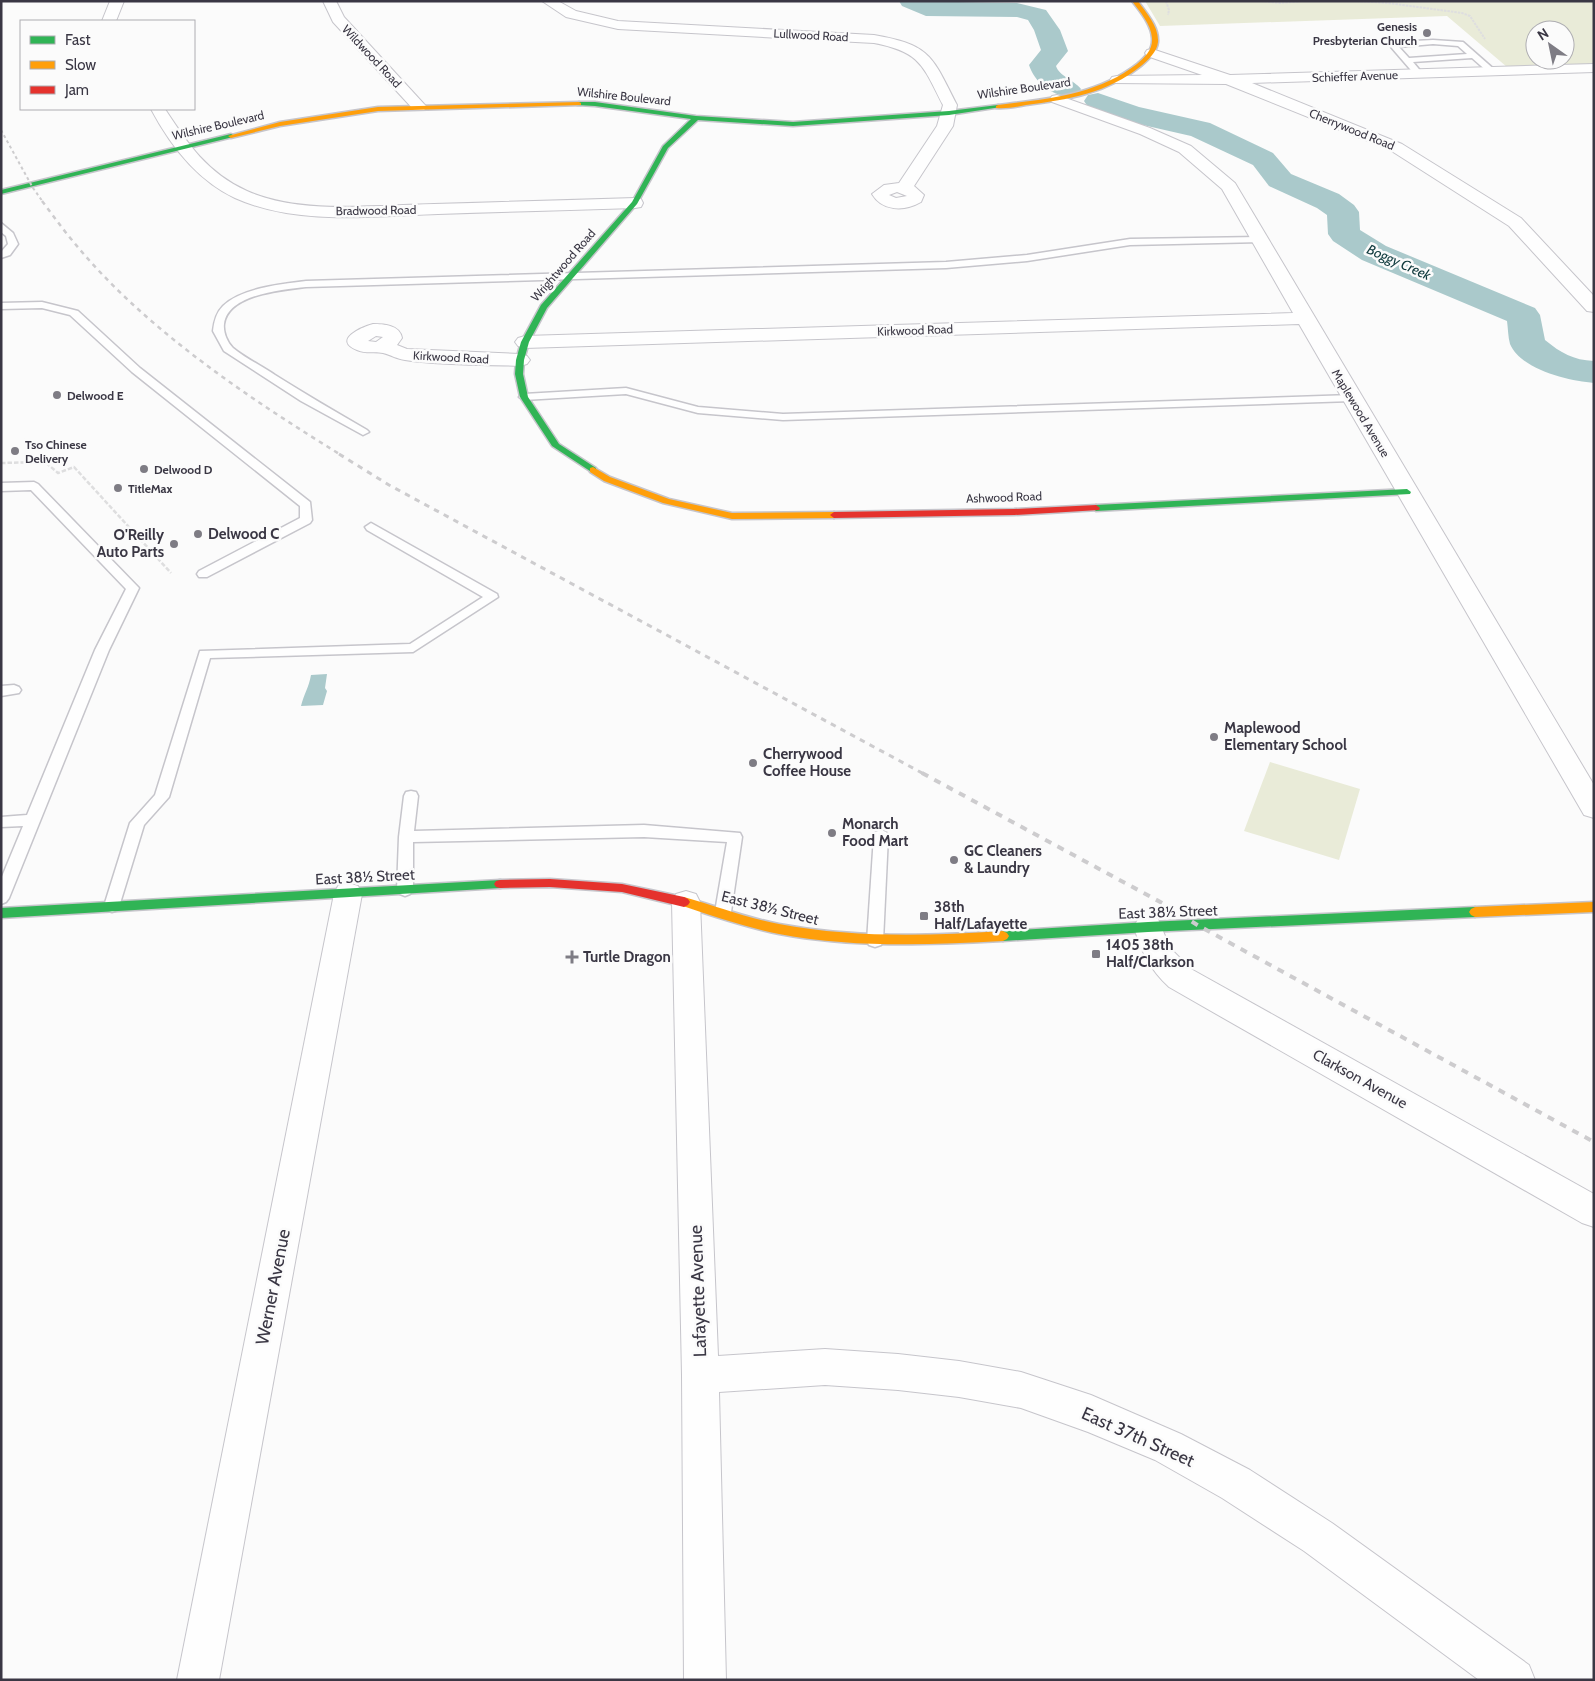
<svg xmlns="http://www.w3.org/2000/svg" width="1595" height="1681" viewBox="0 0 1595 1681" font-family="Cabin,sans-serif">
  <rect width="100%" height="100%" fill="#fbfbfb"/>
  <g fill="#e9ebd8" fill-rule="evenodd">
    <path d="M1145,1H1594V65L1507,67L1447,16L1160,26ZM1535,30H1565V60H1535Z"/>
    <path d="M1270,762L1360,789L1339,860L1244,831Z"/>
  </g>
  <path fill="#aac9cb" d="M327,674L325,688L327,691L323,705L301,706C304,694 309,687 311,675Z"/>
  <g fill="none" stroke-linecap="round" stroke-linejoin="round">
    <g fill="#aac9cb" fill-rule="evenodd">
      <path d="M899,1L1017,3L1046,10L1060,30L1068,51L1056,66C1059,76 1074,80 1081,89L1077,95C1056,100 1035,84 1029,65L1041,50L1034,30L1028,20L1017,17L926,16L902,6Z"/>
      <path d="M1098,93L1139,107L1210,123L1273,153L1291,174L1339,194L1354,205L1359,212L1360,230L1386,246L1535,308L1540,315L1545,340C1561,353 1573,360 1594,361V383C1569,381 1521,370 1510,344C1508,337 1508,328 1507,321L1362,260L1333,241L1328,234L1327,215L1317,208L1269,186L1253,165L1191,136L1121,120L1088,107L1084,101L1088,95Z"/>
    </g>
    <defs>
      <g id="lane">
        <path d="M1433,40L1463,42L1496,71L1489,73L1472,58L1413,62L1423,74L1419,76H1416L1391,47L1393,42H1396ZM1433,44L1458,46L1467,54L1409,58L1399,47Z"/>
        <path d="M1,223L13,233L18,244L10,255L1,258V252L8,244L6,236L1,232Z"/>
        <path d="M1259,237L1264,240L1262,242L1130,245L1027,261L946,268L306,287C282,290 228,294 224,324C223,332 227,342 233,348C245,358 262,366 275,375C305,394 336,412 367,430L369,432L363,435L301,401L224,351L213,331C214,322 216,313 223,306C241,288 282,284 306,281L946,262L1027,255L1130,239Z"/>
        <path d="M42,302L78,311L140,368L310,502L312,520L310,523L207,577H199L197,574L199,571L300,518V506L132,372L70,315L42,308L1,309V303Z"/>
        <path d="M626,388L698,407L783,414L1352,395L1357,398L1352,401L783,420L698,413L626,394L524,400L519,397L524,394Z"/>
        <path d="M34,482L38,484L139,588L109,650L9,898L6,902L1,904V879L23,826L1,827V817L27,815L95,650L126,589L31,490L1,491V483Z"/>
        <path d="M371,523L497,594L498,597L413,652L210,658L169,797L144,825L118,910L112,912L106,910L104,906L130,823L155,795L200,651L410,644L483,597L367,530L365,527Z"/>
        <path d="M14,685L19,687L21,690L19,693L1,696V686Z"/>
        <path d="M411,791L416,792L418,796L414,831L644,825L740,833L742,837L731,912L729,916L723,918L717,916L715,912L727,842L644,837L413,842V890L410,894L405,896L400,894L397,890L399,837L404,796L406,792Z"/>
        <path d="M881,830L886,832L888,836L883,941L881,945L875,947L869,945L867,941L874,836L876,832Z"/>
      </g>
      <g id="street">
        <path d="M110,1H124L116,21H102Z"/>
        <path d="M323,1H336L344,17L424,104L427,107L424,110H414L333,22Z"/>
        <path d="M542,1H558L576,11L618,21L874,35C931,45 932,56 957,105L953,126L914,186L924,195L921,202C904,212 882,211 872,194L884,185L899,183L937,126L943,105C923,66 921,52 874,43L618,29L566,17ZM897,192L907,196L896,198L889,195Z"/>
        <path d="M1152,49L1230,75L1594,64V72L1252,83L1402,144L1521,218L1594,296V312L1587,311L1509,226L1390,150L1226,84L1112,83L1110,80L1112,77L1117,76L1202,75L1147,56L1145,53L1147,50Z"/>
        <path d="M1057,95L1150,128L1191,146L1235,183L1594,785V818L1584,815L1299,324L525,348L518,346L515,342L518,338L525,336L1293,313L1222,189L1179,152L1140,134L1052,102L1050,99L1052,96Z"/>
        <path d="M151,109H165C188,144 207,173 247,191C301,215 376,205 434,204C501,202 568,200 635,198L641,199L643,203L641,207L635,208C569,210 504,212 438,214C372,216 297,226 235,198C197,180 170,145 151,109Z"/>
        <path d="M373,324C384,324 400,325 402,338L397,345L407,349L520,354L527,356L530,360L527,364L520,366C482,364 442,366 405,360C397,359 391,355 383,353C375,351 366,354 357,350C332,340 362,327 373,324ZM376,336L383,337L376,342L368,341Z"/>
        <path d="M348,883L358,886L362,894L219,1680H177L334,894L338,886Z"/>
        <path d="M686,891L696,894L700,902L718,1356L825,1349L898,1354L959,1361L1021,1372L1091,1395L1181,1434L1250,1470L1332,1523L1529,1665L1535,1680H1479L1304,1551L1222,1498L1155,1460L1088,1432L1021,1408L959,1397L898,1390L825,1385L719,1392L726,1680H684L682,1375L672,902L676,894Z"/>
        <path d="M1148,916L1158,919L1170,948L1191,969L1594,1194V1227L1582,1223L1169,987C1150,970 1141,951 1134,927L1138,919Z"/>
      </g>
      <g id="fast">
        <path d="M579,102H595L696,116L793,122L949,111L998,105L1001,107L949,115L793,126L698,120L668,148L637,204L547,308L529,342L524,360L523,374L528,397L559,444L596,468V472L593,473L552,446L520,397L515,374L516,360L521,342L541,305L632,202L663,146L691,119L595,106L577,105V103Z"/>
        <path d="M231,134L233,135V137L1,194V190Z"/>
        <path d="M1407,489L1411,492L1410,494L1096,511L1092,508L1096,505Z"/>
        <path d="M500,880L504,881L506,884L504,887L500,888L1,918V908Z"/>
        <path d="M1475,907L1479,909L1481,912L1479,915L1475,917L1148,932L1003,941L999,939L997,936L999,933L1003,931L1148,922Z"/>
      </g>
      <g id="slow">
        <path d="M1132,1H1138C1146,13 1159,26 1158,42C1157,52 1148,60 1141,66C1108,93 1067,100 1026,105C1016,107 1006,109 996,108V106L998,105C1047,99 1097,95 1137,64C1145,57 1153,50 1152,38C1151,24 1140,12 1132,1Z"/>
        <path d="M579,102L581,103V105L378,111L280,126L231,138L228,136L280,122L378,107Z"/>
        <path d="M593,467L610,477L669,499L732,513L834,512L838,515L834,518L732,519L663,503L604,481L590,472V468Z"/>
        <path d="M684,897C716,906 747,918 779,924C853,938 928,936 1003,931L1007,933L1009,936L1007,939L1003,941C928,945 853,948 779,934C745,927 712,916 680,905L678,902L680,899Z"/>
        <path d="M1594,902V912L1475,917L1471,915L1469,912L1471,909L1475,907Z"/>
      </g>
      <g id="jam">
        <path d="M1096,505L1100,508L1099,510L1014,515L834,518L830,515L834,512L1014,509Z"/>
        <path d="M550,879L622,884L684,897L688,899L690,902L688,905L684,907L622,892L550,887L500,888L496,887L494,884L496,881L500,880Z"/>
      </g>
    </defs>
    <use href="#lane" stroke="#c6c5cb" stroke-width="3"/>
    <use href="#street" stroke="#c6c5cb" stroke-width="2"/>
    <use href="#fast" stroke="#c6c5cb" stroke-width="3"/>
    <use href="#slow" stroke="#c6c5cb" stroke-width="3"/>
    <use href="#jam" stroke="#c6c5cb" stroke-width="3"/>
    <g stroke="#dededf" stroke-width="2" stroke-dasharray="2.5 1" stroke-linecap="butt">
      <path d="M1166,1L1169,10L1168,15"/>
      <path d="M1261,1L1280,3L1303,1"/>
      <path d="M1357,1L1388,3L1462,13L1470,16L1485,39"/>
    </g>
    <path stroke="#dededf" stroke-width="2.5" stroke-dasharray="4.5 2" stroke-linecap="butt" d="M1,463L45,462L58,473L74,467L171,573"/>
    <use href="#lane" fill="#fefefe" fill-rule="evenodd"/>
    <use href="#street" fill="#fefefe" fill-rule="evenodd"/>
    <use href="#fast" fill="#30b455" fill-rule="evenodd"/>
    <use href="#slow" fill="#ff9f0a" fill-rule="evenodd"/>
    <use href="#jam" fill="#e5322d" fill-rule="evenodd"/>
    <path stroke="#cdccce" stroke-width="2" stroke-dasharray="3 3" stroke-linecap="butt" d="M1,130L33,188L43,202"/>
    <path stroke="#cdccce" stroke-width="2.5" stroke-dasharray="4.5 4.5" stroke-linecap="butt" d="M42,201C52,214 61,227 72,240C142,327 247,397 341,455"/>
    <path stroke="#cdccce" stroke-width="3" stroke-dasharray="5.5 5.5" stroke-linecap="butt" d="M339,454L389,485L924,774"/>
    <path stroke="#cdccce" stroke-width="4" stroke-dasharray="7 7" stroke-linecap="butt" d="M922,773L1164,904L1199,926L1594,1142"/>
  </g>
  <g fill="#7e7c84" stroke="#fbfbfb" stroke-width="2">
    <circle cx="1427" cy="33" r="5"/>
    <circle cx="57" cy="395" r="5"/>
    <circle cx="15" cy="451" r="5"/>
    <circle cx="144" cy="469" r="5"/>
    <circle cx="118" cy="488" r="5"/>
    <circle cx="198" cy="534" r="5"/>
    <circle cx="174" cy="544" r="5"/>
    <circle cx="1214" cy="737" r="5"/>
    <circle cx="753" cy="763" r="5"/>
    <circle cx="832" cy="833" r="5"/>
    <circle cx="954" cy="860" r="5"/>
    <rect x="919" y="911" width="10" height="10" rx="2.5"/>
    <rect x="1091" y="949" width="10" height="10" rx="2.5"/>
    <path d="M569.5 949.5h5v5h5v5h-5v5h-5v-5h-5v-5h5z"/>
  </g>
  <g text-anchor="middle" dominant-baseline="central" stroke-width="5" stroke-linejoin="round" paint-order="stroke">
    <g font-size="12" font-weight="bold" fill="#3a3744" stroke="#fbfbfb" text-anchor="start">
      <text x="1417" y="26" text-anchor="end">Genesis<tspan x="1417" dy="14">Presbyterian Church</tspan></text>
      <text x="67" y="395">Delwood E</text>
      <text x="25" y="444">Tso Chinese<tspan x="25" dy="14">Delivery</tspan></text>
      <text x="154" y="469">Delwood D</text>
      <text x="128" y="488">TitleMax</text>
    </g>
    <g font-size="12" fill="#3a3744" stroke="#fbfbfb">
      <text transform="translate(811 35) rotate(3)">Lullwood Road</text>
      <text transform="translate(372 56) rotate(47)">Wildwood Road</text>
      <text transform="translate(1355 76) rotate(-2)">Schieffer Avenue</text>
      <text transform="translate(1024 88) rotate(-8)">Wilshire Boulevard</text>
      <text transform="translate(624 96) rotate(6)">Wilshire Boulevard</text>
      <text transform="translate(218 125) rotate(-13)">Wilshire Boulevard</text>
      <text transform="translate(1352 129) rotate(22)">Cherrywood Road</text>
      <text transform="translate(376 210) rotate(-1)">Bradwood Road</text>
      <text transform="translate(563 265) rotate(-49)">Wrightwood Road</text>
      <text transform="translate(915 330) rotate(-2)">Kirkwood Road</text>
      <text transform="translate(451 357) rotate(3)">Kirkwood Road</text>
      <text transform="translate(1361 413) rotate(59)">Maplewood Avenue</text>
      <text transform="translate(1004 497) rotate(-2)">Ashwood Road</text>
    </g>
    <g font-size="14" font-style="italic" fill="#0e393c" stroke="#fbfbfb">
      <text transform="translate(1399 262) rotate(24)">Boggy Creek</text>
    </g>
    <g font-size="15" font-weight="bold" fill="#3a3744" stroke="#fbfbfb" text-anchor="start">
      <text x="208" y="534">Delwood C</text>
      <text x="164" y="535" text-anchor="end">O'Reilly<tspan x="164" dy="17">Auto Parts</tspan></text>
      <text x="1224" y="728">Maplewood<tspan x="1224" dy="17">Elementary School</tspan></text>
      <text x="763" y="754">Cherrywood<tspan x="763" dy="17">Coffee House</tspan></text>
      <text x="842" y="824">Monarch<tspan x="842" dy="17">Food Mart</tspan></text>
      <text x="964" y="851">GC Cleaners<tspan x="964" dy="17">&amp; Laundry</tspan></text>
      <text x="934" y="907">38th<tspan x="934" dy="17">Half/Lafayette</tspan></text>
      <text x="1106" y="945">1405 38th<tspan x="1106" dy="17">Half/Clarkson</tspan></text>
      <text x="583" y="957">Turtle Dragon</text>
    </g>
    <g font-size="15" fill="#3a3744" stroke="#fbfbfb">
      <text transform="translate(365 877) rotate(-3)">East 38½ Street</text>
      <text transform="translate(770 908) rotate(14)">East 38½ Street</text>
      <text transform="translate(1168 912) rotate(-2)">East 38½ Street</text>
      <text transform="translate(1360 1079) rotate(29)">Clarkson Avenue</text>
    </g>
    <g font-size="18" fill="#3a3744" stroke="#fbfbfb">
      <text transform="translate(273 1287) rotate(-79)">Werner Avenue</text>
      <text transform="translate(698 1291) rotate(-92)">Lafayette Avenue</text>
      <text transform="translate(1138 1437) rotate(24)">East 37th Street</text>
    </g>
  </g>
  <rect width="1595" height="1681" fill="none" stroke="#3a3744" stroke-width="5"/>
  <rect x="20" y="20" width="175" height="90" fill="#fbfbfb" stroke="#aeadb2"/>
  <rect x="30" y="36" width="25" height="8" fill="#30b455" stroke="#aeadb2"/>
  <text x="65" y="45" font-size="15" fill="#3a3744">Fast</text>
  <rect x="30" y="61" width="25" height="8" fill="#ff9f0a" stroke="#aeadb2"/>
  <text x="65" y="70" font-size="15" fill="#3a3744">Slow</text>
  <rect x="30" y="86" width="25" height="8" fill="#e5322d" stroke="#aeadb2"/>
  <text x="65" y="95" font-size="15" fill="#3a3744">Jam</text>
  <g transform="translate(1550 45) rotate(327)"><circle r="24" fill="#fbfbfb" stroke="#aeadb2"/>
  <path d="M0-4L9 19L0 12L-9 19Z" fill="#7e7c84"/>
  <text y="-8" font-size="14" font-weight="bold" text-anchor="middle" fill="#3a3744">N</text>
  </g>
</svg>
